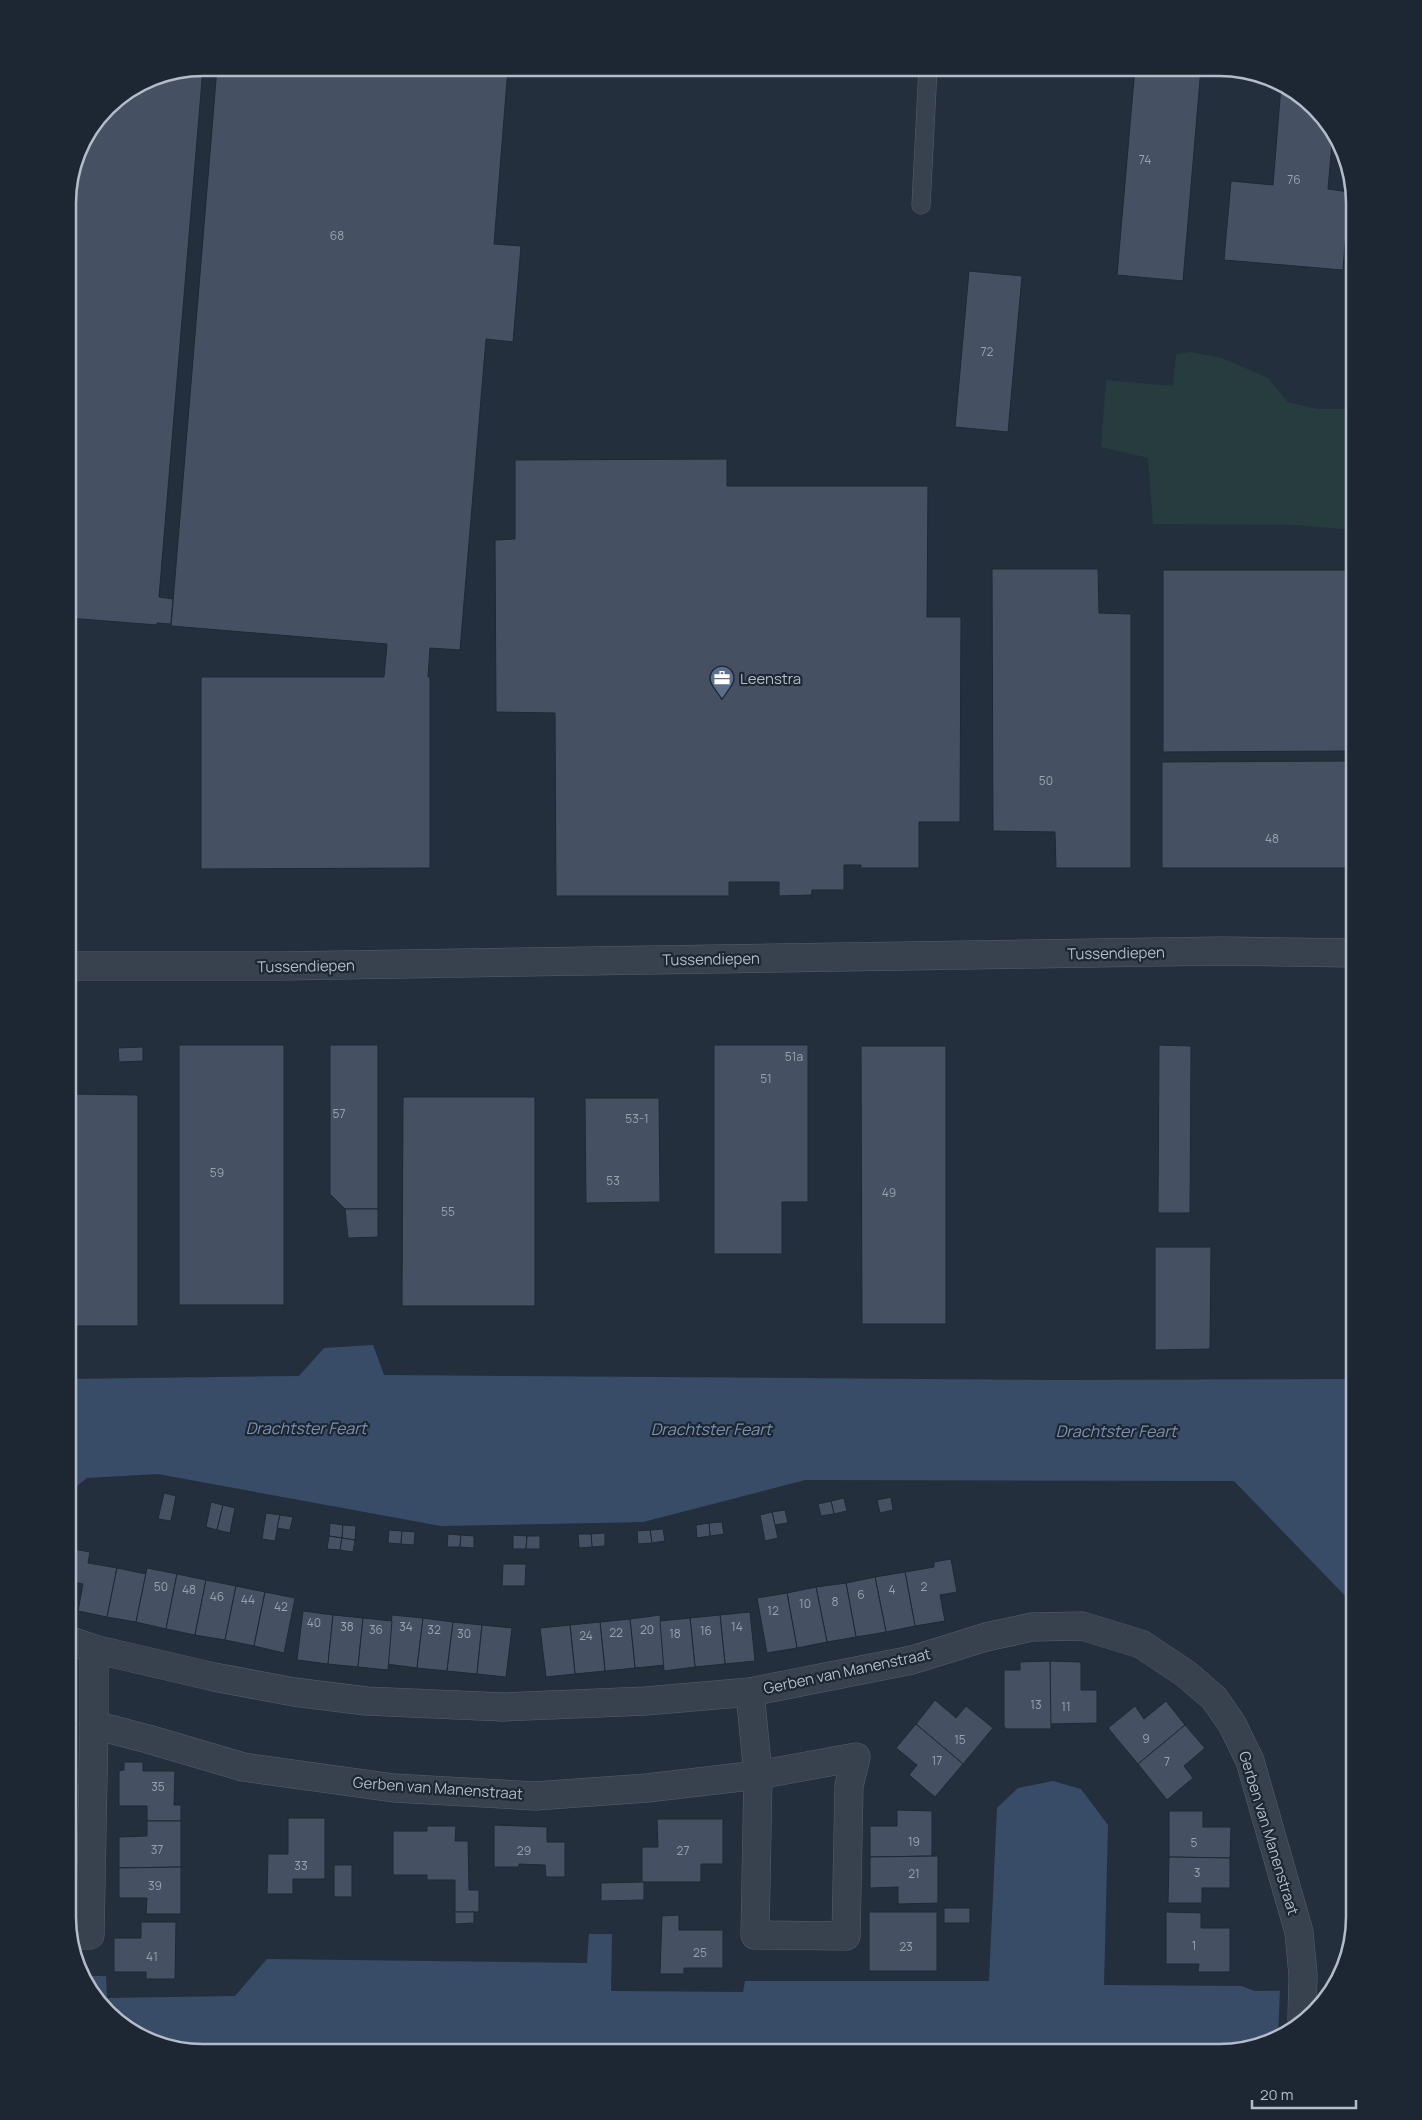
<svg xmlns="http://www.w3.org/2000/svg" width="1422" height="2120" viewBox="0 0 1422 2120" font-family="Manrope,sans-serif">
  <rect width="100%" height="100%" fill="#242f3e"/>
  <path fill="#263c3f" d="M1191,352L1222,358L1268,378L1288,402L1317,409H1353L1354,381V530L1293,525L1153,524L1148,458L1101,447L1106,380L1173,386L1176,354Z"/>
  <g fill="#394c67">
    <path d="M373,1345L384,1375L1063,1380L1354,1379V1605L1234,1481L805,1480L643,1522L441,1526L158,1474L87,1478L68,1493V1379L299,1376L324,1348Z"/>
    <path d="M1053,1781L1081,1789L1108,1825L1104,1985L1241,1986L1255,1991L1331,1990L1286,2034L1219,2052H195L135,2034L86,1984L83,1976H106L107,1998L235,1996L267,1959L587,1963L589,1934H612L611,1991L743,1992L745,1981H989L997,1808L1018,1788Z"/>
  </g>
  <path fill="#242f3e" d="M1280,1988H1322V1999L1286,2035L1278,2037Z"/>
  <g fill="#455162" stroke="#1f2835">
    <path d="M203,68L159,597L173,599L171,624L157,623V625L68,618V195L78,151L107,107L152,78Z"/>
    <path d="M217,68H508L494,244L521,246L513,342L486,339L460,650L430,648L428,677H430V868L201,869V677H384L387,644L171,626Z"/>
    <path d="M1135,68H1201L1183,281L1117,275Z"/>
    <path d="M1281,86L1294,90L1333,131L1328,189L1349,192L1343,270L1224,260L1231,181L1273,185Z"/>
    <path d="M969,271L1022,276L1008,432L955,427Z"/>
    <path d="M727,459V486H928L927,617H961L960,822H919V868H861V865H844V890H812L811,899V895L779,896V882H729V896H556L555,713L496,712L495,540L515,539V460Z"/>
    <path d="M992,569H1098L1099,613L1131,614V868H1056L1055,832L993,831Z"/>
    <path d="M1163,570H1354V751L1163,752Z"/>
    <path d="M1354,761V868H1162V762Z"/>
    <rect x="179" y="1045" width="105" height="260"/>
    <path d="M330,1045H378V1209H345L330,1194Z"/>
    <path d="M714,1045H808V1202H782V1254H714Z"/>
    <path d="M1159,1045L1191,1046L1190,1213H1158Z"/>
    <path d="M861,1046H946V1324H862Z"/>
    <path d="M143,1047V1061L119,1062L118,1048Z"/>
    <path d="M68,1094L138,1095V1326H68Z"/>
    <path d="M403,1097H535V1306H402Z"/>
    <path d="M585,1098H659L660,1202L586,1203Z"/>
    <path d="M345,1209H378V1237L348,1238Z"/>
    <path d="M1155,1247H1211L1210,1349L1155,1350Z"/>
    <path d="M164,1493L176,1496L171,1521L158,1519Z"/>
    <path d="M891,1497L893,1510L880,1513L877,1500Z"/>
    <path d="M844,1498L847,1511L834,1514L831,1501Z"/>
    <path d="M831,1501L834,1514L821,1516L818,1504Z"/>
    <path d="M211,1502L223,1505L217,1530L206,1527Z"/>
    <path d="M223,1505L235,1508L230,1533L217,1530Z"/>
    <path d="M785,1510L788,1523L775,1525L772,1512Z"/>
    <path d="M772,1512L778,1538L765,1541L760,1515Z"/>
    <path d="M266,1513L280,1515L275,1541L262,1539Z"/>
    <path d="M280,1515L293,1517L290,1530L277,1528Z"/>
    <path d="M722,1522L724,1534L710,1536L709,1523Z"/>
    <path d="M330,1523L343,1525L342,1538L329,1536Z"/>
    <path d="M709,1523L710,1536L697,1538L696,1525Z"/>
    <path d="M343,1525L356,1526L355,1540L342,1538Z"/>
    <path d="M663,1529L665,1541L652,1543L650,1530Z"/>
    <path d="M389,1530L402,1531L401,1544L388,1543Z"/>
    <path d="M650,1530L652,1543L638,1544L637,1531Z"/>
    <path d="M402,1531L415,1532L414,1545L401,1544Z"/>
    <path d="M605,1533V1546L592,1547L591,1534Z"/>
    <path d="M448,1534L461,1535L460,1547H447Z"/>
    <path d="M578,1534H591L592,1547L579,1548Z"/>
    <path d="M461,1535L474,1536V1548L460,1547Z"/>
    <path d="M513,1535L527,1536L526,1549H513Z"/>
    <path d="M329,1536L342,1538L340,1550L327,1549Z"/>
    <path d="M527,1536H540V1549H526Z"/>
    <path d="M342,1538L355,1540L353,1552L340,1550Z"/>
    <path d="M73,1549L90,1552L88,1563L117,1568L107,1617L78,1611L83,1584L68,1581Z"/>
    <path d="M951,1559L957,1592L940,1595L945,1621L915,1626L905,1572L934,1567V1562Z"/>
    <path d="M503,1564H526L525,1586H502Z"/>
    <path d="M117,1568L146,1574L136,1622L107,1617Z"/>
    <path d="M147,1568L177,1574L166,1629L136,1622Z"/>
    <path d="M905,1572L915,1626L886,1632L875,1577Z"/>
    <path d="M177,1574L206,1580L195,1635L166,1629Z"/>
    <path d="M875,1577L886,1632L856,1637L846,1583Z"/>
    <path d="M206,1580L236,1586L225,1640L195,1635Z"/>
    <path d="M846,1583L856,1637L827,1642L816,1587Z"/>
    <path d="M236,1586L265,1592L254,1646L225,1640Z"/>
    <path d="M816,1587L827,1642L797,1648L787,1593Z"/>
    <path d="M265,1592L295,1598L284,1653L254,1646Z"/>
    <path d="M787,1593L797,1648L767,1653L757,1598Z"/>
    <path d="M303,1611L333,1615L328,1664L297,1660Z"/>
    <path d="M750,1612L755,1661L725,1664L720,1615Z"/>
    <path d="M333,1615L363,1618L358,1667L328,1664Z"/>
    <path d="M392,1615L423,1618L417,1668L387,1664Z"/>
    <path d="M660,1615L665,1665L635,1668L630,1619Z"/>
    <path d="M720,1615L725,1664L695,1667L690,1618Z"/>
    <path d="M363,1618L392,1621L388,1670L358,1667Z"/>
    <path d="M423,1618L453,1622L447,1671L417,1668Z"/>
    <path d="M690,1618L695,1667L664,1671L660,1621Z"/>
    <path d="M630,1619L635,1668L605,1671L600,1622Z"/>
    <path d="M453,1622L482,1625L477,1674L447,1671Z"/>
    <path d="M600,1622L605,1671L575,1674L570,1625Z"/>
    <path d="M482,1625L512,1628L506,1677L477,1674Z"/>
    <path d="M570,1625L575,1674L546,1677L540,1628Z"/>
    <path d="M1050,1661L1081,1662V1690H1097V1723L1050,1724Z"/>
    <path d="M1050,1661L1051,1729H1006L1004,1726V1670H1020V1662Z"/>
    <path d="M935,1700L956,1718L966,1706L993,1728L963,1764L916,1724Z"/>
    <path d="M1166,1701L1185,1725L1138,1764L1108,1728L1135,1706L1144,1719Z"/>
    <path d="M916,1724L963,1764L935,1797L909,1775L917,1765L896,1748Z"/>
    <path d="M1185,1725L1205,1748L1184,1766L1193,1778L1167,1800L1138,1764Z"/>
    <path d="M124,1762H143V1771H175L174,1805H181V1821H147V1806H119V1771L124,1770Z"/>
    <path d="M897,1810L932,1811V1856L870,1857V1826H897Z"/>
    <path d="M1169,1811H1203V1827H1231L1230,1858L1169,1857Z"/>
    <path d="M288,1818H325V1879H293V1894H267L268,1854H288Z"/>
    <path d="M657,1819H723V1864H701V1882H642V1847H658Z"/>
    <path d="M147,1821H181V1867L119,1868V1837L147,1836Z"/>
    <path d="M494,1825L547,1827V1842H565V1877H546L545,1865L519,1864V1867H494Z"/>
    <path d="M427,1826H456L455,1841H468L469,1890H479V1912H455V1880H427V1875H393V1831H427Z"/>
    <path d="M938,1856V1903L898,1904V1887L870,1888V1857Z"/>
    <path d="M1169,1857L1230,1858V1888H1202V1903H1168Z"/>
    <rect x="334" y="1865" width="18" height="32"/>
    <path d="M181,1867V1914H146L147,1898H119V1868Z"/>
    <path d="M644,1882V1900L601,1901V1883Z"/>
    <rect x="944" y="1908" width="26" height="15"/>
    <path d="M455,1912H474V1923L455,1924Z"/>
    <rect x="869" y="1912" width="68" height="59"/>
    <path d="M1166,1912L1201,1913V1928H1230V1972H1198L1199,1964H1166Z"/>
    <path d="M679,1915V1930H723V1968H684V1974H660L662,1916Z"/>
    <path d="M141,1922H176L175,1979H146V1972H114V1938H141Z"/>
  </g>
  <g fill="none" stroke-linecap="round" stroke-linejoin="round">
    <defs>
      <path id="lane" d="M921,205L928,68"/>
      <g id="street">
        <path d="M68,966H280L1222,951L1354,953"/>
        <path d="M68,1640L94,1649L214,1677L294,1692L366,1701L503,1707L646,1701L750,1692L912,1660L986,1637L1032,1627L1082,1626L1141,1644L1186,1674L1214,1698L1232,1724L1250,1761L1299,1932L1303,1975L1302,2019"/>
        <path d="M94,1649V1725L148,1739L243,1767L394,1788L535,1796L647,1788L758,1775L750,1692"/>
        <path d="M856,1757L849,1786L846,1936L755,1935L758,1775Z"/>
        <path d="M72,1935H90L94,1725"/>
      </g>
    </defs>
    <use href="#lane" stroke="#565f6c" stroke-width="19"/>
    <use href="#street" stroke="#565f6c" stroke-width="29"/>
    <use href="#lane" stroke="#38414e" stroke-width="18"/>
    <use href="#street" stroke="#38414e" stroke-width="28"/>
  </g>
  <defs>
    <symbol id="office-pin" viewBox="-11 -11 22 30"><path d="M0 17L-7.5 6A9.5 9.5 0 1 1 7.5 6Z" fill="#5c6f8a" stroke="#1d2633"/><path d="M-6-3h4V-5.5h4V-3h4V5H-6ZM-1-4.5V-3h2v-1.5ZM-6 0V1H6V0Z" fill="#fff"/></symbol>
  </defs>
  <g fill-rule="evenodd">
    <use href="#office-pin" x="708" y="664" width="28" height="38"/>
  </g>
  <g text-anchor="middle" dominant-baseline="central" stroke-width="4.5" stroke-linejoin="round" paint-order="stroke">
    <g font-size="12" fill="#98a1af">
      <text x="1145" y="159">74</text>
      <text x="1294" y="179">76</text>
      <text x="337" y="235">68</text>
      <text x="987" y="351">72</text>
      <text x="1046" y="780">50</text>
      <text x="1272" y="838">48</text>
      <text x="794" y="1056">51a</text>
      <text x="766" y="1078">51</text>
      <text x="339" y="1113">57</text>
      <text x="637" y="1118">53-1</text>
      <text x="217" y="1172">59</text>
      <text x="613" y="1180">53</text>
      <text x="889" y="1192">49</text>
      <text x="448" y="1211">55</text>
      <text x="161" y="1586">50</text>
      <text x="924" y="1586">2</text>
      <text x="189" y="1589">48</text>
      <text x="892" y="1589">4</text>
      <text x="861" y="1594">6</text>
      <text x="217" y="1596">46</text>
      <text x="248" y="1599">44</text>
      <text x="835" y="1601">8</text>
      <text x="805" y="1603">10</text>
      <text x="281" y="1606">42</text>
      <text x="773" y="1610">12</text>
      <text x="314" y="1622">40</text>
      <text x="347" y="1626">38</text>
      <text x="406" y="1626">34</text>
      <text x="737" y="1626">14</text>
      <text x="376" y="1629">36</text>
      <text x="434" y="1629">32</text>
      <text x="647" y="1629">20</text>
      <text x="706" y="1630">16</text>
      <text x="616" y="1632">22</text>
      <text x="464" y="1633">30</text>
      <text x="675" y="1633">18</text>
      <text x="586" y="1635">24</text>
      <text x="1036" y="1704">13</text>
      <text x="1066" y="1706">11</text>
      <text x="1146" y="1738">9</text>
      <text x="960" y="1739">15</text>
      <text x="937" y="1760">17</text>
      <text x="1167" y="1761">7</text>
      <text x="158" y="1786">35</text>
      <text x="914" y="1841">19</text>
      <text x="1194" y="1842">5</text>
      <text x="157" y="1849">37</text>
      <text x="524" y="1850">29</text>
      <text x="683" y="1850">27</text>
      <text x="301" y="1865">33</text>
      <text x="1197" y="1872">3</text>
      <text x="914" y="1873">21</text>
      <text x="155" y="1885">39</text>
      <text x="1194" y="1945">1</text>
      <text x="906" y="1946">23</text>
      <text x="700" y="1952">25</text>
      <text x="152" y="1956">41</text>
    </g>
    <g font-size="15" fill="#b4bcc9" stroke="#1d2633" text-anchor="start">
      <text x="740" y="678">Leenstra</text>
    </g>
    <g font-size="15" fill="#b4bcc9" stroke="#1d2633">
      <text transform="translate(1116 953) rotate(-1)">Tussendiepen</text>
      <text transform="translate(711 959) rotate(-1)">Tussendiepen</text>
      <text transform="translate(306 966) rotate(-1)">Tussendiepen</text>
      <text transform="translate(847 1671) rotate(-12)">Gerben van Manenstraat</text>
      <text transform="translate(438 1788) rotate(4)">Gerben van Manenstraat</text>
      <text transform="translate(1269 1833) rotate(73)">Gerben van Manenstraat</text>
    </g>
    <g font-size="16" font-style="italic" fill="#7c92b1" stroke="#1d2633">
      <text x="306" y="1428">Drachtster Feart</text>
      <text x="711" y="1429">Drachtster Feart</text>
      <text x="1116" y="1431">Drachtster Feart</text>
    </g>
  </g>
  <path d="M0 0H1422V2120H0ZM203 76H1219A127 127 0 0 1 1346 203V1917A127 127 0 0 1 1219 2044H203A127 127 0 0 1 76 1917V203A127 127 0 0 1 203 76Z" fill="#1d2633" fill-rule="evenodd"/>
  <path fill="none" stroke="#b4bcc9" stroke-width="2.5" d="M203 76H1219A127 127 0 0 1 1346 203V1917A127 127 0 0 1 1219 2044H203A127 127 0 0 1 76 1917V203A127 127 0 0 1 203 76Z"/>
  <path d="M1252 2100v8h104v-8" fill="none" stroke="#b4bcc9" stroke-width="2.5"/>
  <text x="1260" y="2100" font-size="15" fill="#b4bcc9" stroke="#1d2633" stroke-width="4" paint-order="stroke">20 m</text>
</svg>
